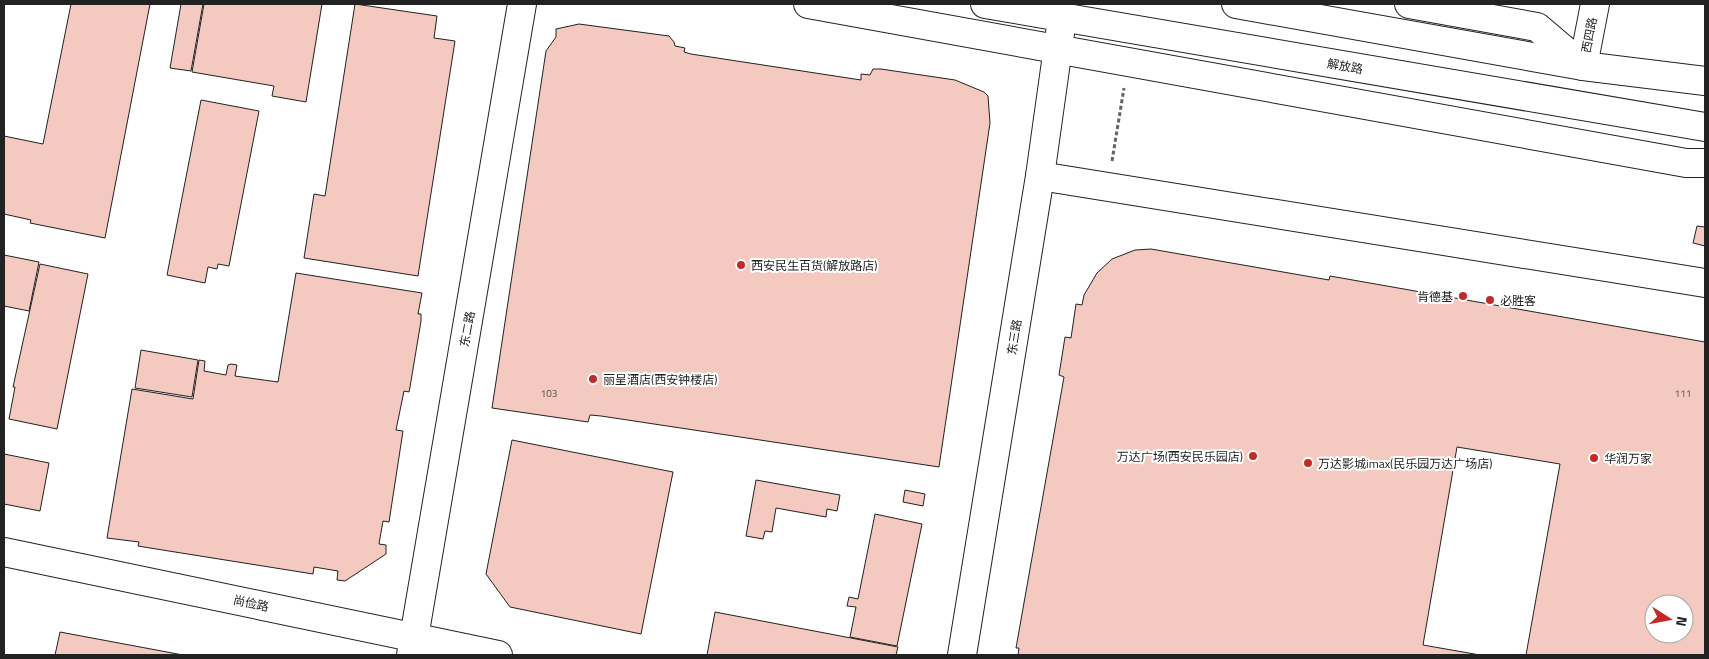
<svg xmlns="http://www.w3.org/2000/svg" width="1709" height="659" viewBox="0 0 1709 659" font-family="'Titillium Web','Noto Sans SC',sans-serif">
  <rect width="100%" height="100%" fill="#fff"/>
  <g fill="#f3c9c0" stroke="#222" fill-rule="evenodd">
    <path d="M71,4H150L105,238L30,223L31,220L4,214V136L43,144Z"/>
    <path d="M181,4H203L191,71L170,68Z"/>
    <path d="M204,4H322L306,102L272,96L274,86L192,72Z"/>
    <path d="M355,4L437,16L434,38L455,41L418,276L304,258L314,194L325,196Z"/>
    <path d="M579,24L669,36L674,42L675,46L685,48L684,52L691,54L861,80V74L870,75L873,69H881L955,80L984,92L988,96L990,123L939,467L601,416L590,415L588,422L492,408L546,51L556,37V29Z"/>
    <path d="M201,100L259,111L229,266L218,264L217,269L208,267L205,283L167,275Z"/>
    <path d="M1697,226L1705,227V246L1693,243Z"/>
    <path d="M1151,249L1329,280L1330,276L1705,342V655H1526L1560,464L1457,447L1423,645L1480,655H1018L1019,648H1016L1064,377L1059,375L1065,337L1071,338L1076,304L1082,305L1084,295L1097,273L1112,259L1135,250ZM1654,604H1684V634H1654Z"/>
    <path d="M4,255L39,262L29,311L4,306Z"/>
    <path d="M40,264L88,274L57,429L9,419L15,387H13Z"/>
    <path d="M296,273L422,293L418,314H421V321L410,387L409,392L404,391L396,430L403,431L389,522L383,521L379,544L386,545V554L345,581L337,580L338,571L314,567L313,574L150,548L138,546L139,542L107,538L132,389L193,399L199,360L205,361L204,371L226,375L228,365L231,364L237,365L235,376L278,382Z"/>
    <path d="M141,350L198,360L192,397L135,388Z"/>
    <path d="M512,440L673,472L641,634L510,607L486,574Z"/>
    <path d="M4,454L49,463L40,511L4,504Z"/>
    <path d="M756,480L840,495L837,511L827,509L826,517L776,508L772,532L765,531L763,539L746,536Z"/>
    <path d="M905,490L925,494L923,506L903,502Z"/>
    <path d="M875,514L922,524L897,646L850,637L856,607L847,606L849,597L858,599Z"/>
    <path d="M715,612L898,647L896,655H707Z"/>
    <path d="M60,632L183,655H55Z"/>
  </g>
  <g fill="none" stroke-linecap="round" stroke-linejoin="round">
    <defs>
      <g id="minor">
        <path d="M1409,4L1537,27L1583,66L1595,4"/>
        <path d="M1040,176L1705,283"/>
        <path d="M4,552L498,655"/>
        <path d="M411,655L522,4"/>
        <path d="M962,655L1040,176L1062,19"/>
      </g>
      <g id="major">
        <path d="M808,4L1686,163H1705"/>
        <path d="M985,4L1705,127"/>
        <path d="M1236,4L1583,66L1705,81"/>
      </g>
    </defs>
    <use href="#minor" stroke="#222" stroke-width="30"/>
    <use href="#major" stroke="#222" stroke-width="30"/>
    <path stroke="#646464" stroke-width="3" stroke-dasharray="4 2.5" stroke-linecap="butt" d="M1112,161L1124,88"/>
    <use href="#minor" stroke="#fff" stroke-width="28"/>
    <use href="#major" stroke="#fff" stroke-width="28"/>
  </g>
  <g fill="#c62828" stroke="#fff" stroke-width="2">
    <circle cx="741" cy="265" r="5"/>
    <circle cx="1463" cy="296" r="5"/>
    <circle cx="1490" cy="300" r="5"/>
    <circle cx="593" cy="379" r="5"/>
    <circle cx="1253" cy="456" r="5"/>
    <circle cx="1594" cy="458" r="5"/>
    <circle cx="1308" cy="463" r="5"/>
  </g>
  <g text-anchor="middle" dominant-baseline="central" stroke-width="4" stroke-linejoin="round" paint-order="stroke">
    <g font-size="10" fill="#564c4a">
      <text x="549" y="393">103</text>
      <text x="1683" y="393">111</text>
    </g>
    <g font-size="12" fill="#222" stroke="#fff">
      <text transform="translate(1589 35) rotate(-79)">西四路</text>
      <text transform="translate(1345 66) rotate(10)">解放路</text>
      <text transform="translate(467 329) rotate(-80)">东二路</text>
      <text transform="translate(1014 337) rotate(-81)">东三路</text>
      <text transform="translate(251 603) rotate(12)">尚俭路</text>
    </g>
    <g font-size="12" fill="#222" stroke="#fff" text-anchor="start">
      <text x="751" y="265">西安民生百货(解放路店)</text>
      <text x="1453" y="296" text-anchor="end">肯德基</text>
      <text x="1500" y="300">必胜客</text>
      <text x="603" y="379">丽呈酒店(西安钟楼店)</text>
      <text x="1243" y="456" text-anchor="end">万达广场(西安民乐园店)</text>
      <text x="1604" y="458">华润万家</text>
      <text x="1318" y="463">万达影城imax(民乐园万达广场店)</text>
    </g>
  </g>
  <rect width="1709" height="659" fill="none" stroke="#222222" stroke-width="10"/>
  <g transform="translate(1669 619) rotate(101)"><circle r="24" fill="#ffffff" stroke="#a7a7a7"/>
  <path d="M0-4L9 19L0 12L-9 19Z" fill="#c62828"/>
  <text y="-8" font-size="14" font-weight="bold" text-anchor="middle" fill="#222222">N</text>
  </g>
</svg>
